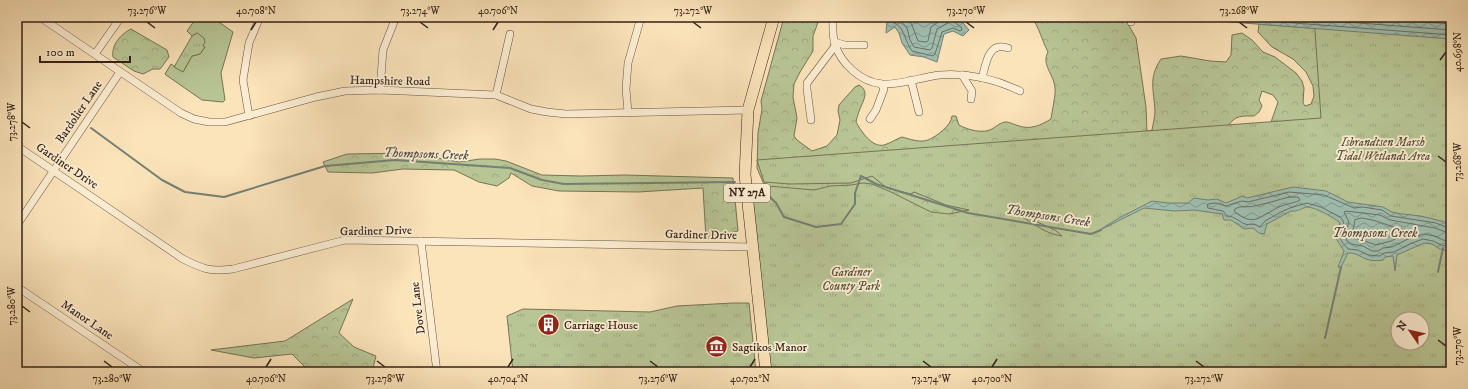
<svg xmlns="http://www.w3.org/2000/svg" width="1468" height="389" viewBox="0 0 1468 389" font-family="'IM FELL DW Pica',serif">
  <defs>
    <pattern id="forest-crowns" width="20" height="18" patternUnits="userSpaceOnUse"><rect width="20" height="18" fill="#b8c595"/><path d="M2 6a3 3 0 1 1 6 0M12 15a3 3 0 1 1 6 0" fill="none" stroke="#9fa980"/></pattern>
    <pattern id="park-tufts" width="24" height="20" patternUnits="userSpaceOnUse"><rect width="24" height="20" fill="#b8c595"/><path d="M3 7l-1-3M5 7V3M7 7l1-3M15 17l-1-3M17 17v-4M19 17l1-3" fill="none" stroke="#9fa980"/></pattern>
    <pattern id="water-waves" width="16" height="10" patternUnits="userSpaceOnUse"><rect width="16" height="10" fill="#9fbeb0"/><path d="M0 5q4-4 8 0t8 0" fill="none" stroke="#829a8e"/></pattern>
  </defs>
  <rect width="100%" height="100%" fill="#fbe3ba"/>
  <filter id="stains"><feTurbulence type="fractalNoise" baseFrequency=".005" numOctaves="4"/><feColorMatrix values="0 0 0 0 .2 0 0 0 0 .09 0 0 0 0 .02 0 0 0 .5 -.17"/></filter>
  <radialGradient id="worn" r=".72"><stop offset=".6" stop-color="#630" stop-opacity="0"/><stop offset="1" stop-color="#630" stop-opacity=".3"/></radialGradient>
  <path fill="#b8c595" stroke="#767456" d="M197,17H212L233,32L221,73L225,100L223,102L202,100L166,75L165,74L171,64L183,72L192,56L200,54L205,47L202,46L197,33L192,36L187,31Z"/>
  <g fill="url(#forest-crowns)" stroke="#767456" fill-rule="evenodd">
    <path d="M784,17H820L813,36V51L800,72L794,84L793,97L797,118L794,136L797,140L812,151L827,146L837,135L840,120L838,111L839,105L855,87L859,85C870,91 863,101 860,109C858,113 857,118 856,122C861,131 872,148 884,145C891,143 896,139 902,137C909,139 921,143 928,140C937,136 951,126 952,116H956L959,125C968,130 983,134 992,129C997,126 1001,122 1006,122C1010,122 1015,125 1019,126C1031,130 1041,125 1051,119C1052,111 1056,94 1055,88C1054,74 1041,65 1048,52C1042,41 1039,26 1031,17H1124L1136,38L1146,107L1147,131L1152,130C1153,124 1155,117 1155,111C1154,90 1148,78 1161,59L1181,56L1210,61L1226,62L1231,55L1232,35L1242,33L1252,40L1263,52L1275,57L1296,73L1302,81L1304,88L1303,103L1305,106L1311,104L1314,96L1313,86L1306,72L1293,59L1272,47L1258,32L1259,24L1451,39V208L1269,128L1278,102L1273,95L1262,91L1259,100L1262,106L1259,112L1254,116C1243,116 1235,115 1229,125L1124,219L1411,289L1434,346L1176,372H1152L765,187L757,168L758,133L762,109L761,101ZM1398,319H1422V343H1398Z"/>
    <path d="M131,29L167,50L169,57L160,69H153L143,74L134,71L113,57C111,45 121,34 131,29Z"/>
    <path d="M411,153L459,162L480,159H495L506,161L542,175L581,176L625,175L733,178L738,231L706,239L703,188L638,192L559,191L532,186L511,173L509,178L497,186L479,182L454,170L403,169L372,173L328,172L323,162L347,154Z"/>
    <path d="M353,299L339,333L354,347L376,356L372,372H310L292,354L254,358L211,350L285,341Z"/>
  </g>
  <g fill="url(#park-tufts)" stroke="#767456" fill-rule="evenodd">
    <path d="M1314,17H1451V372H766L745,184L814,190L830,186L851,185L863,183L872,184L891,192L931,212L949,214L969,210L946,205L914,192L911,194L887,188L872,176L851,183L790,184L764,182L757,160L1321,118ZM1014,208L1026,217L1055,230L1062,236C1043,234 1027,218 1011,210ZM1398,319H1422V343H1398Z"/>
    <path d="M197,33L204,38L205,42L203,46L205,47L200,54L192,56L183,72L174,67L192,36Z"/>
    <path d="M733,303H749L756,372H513L507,316L523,309L650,312L677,306Z"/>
  </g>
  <g fill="url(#water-waves)" stroke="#748073">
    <path d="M889,17H956L964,24L969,30L963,36L953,31L944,34L937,62L924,57L910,55L902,43L899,33L895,27L886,33L887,20Z"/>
    <path d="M1165,17H1451V39Z"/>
    <path d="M1293,187L1326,191L1348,202L1383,207L1392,212L1402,214L1421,216L1445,222L1451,226V252L1440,249L1432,244L1424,243L1397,255L1395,271L1393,256L1385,257L1383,260C1378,261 1371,261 1366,259C1359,256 1357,253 1348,253L1341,267H1338L1344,251C1334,235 1335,241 1340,223C1335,218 1315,207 1307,207C1302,208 1297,212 1291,211L1267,224L1264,234L1259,233L1253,228L1244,229L1231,220H1224L1222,214L1194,210L1174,211L1144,208L1098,231L1119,218L1152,201L1168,203H1188L1194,198L1208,200L1217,199L1226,203L1243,196L1247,198Z"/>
  </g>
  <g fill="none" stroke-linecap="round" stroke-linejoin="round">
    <g stroke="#6a7064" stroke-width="1">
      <path d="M892,17V22C905,26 904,40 912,51L933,56L935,54L942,32L953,28L960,31L962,30L961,27L953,21L952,17"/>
      <path d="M897,17L907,28L910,40L914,47L930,50L932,48L937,29L948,23L947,17"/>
      <path d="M906,17L912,25L918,41L926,42L928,41L931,27L941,20V17"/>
      <path d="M1216,17L1451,35"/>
      <path d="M1280,17L1451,30"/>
      <path d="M1357,17L1451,24"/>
      <path d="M1289,197H1298L1300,200C1295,203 1285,204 1279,207C1260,216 1254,228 1234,211L1235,209C1241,205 1247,208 1254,206C1266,204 1277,200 1289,197Z"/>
      <path d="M1362,218C1378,220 1390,227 1405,230L1407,233L1391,241L1376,245L1362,240L1353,238L1352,236L1355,220Z"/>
      <path d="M1451,229L1436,223L1391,216L1382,210L1363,207L1354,208L1324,195L1289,192L1248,202L1242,201L1226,206L1216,203L1208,204L1207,205L1208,208L1223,211L1227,216C1234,216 1238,221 1245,224C1250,226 1253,222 1260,227L1265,221L1281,212L1290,208L1307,203L1321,207L1340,217C1349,225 1338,229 1340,238C1341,242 1345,245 1348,249L1358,250L1368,255L1380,256L1384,253L1394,252L1412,243L1423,239L1433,241L1441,245L1451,247"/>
      <path d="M1451,234L1435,228L1390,220L1380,215L1346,211L1344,212L1349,222L1345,235L1347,241L1351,244L1363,246L1372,251H1378L1383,248L1392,247L1410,238L1424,234L1435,236L1443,240L1451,242"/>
    </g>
    <g stroke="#748073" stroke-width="2">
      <path d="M91,128L162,180L185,192L224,197L325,166L395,160L510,168L542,180L564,184L735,182"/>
      <path d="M759,186L776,203L784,217L816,227L841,224L855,204V193L861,176L876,184L968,213L1091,234L1101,230"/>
      <path d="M1438,272L1443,248"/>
      <path d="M1325,338L1341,267"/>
    </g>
    <defs>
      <g id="minor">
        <path d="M40,17L181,113L194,119L209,122H225L316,97L345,91L380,90L496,95L531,109L547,112L566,114L748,110"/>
        <path d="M833,17C833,26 832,36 835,44C841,64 861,82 882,84C901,85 921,77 940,75C967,73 995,79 1020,91"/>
        <path d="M1131,17V22"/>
        <path d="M834,42L845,45H864"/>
        <path d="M95,54L121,17"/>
        <path d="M962,75L972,91L971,99"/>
        <path d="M982,78C986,64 988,41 1008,48"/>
        <path d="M911,80L919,112"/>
        <path d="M380,90L383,50L396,17"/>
        <path d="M496,95L510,34"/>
        <path d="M628,112L626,89L628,63L641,17"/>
        <path d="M249,116L243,80L249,43L260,17"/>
        <path d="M870,119L876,110L884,89L881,84"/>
        <path d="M811,120L807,89V83L835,46"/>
        <path d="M17,146L183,259C203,269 210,272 233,269L345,240L753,247"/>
        <path d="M17,225L120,72"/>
        <path d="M421,241L437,372"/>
        <path d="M17,287L144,372"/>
      </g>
      <path id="primary" d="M766,372L745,175L748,110L774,17"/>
    </defs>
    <use href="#minor" stroke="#665240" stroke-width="8"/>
    <use href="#primary" stroke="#342217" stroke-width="12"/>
    <use href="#minor" stroke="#fcedd2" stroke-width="7"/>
    <use href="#primary" stroke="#fbe3ba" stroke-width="11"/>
  </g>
  <path fill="none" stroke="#342217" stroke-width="1.5" d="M147,22L155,28M420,22L428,28M693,22L701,28M966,22L974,28M1239,22L1247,28M251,30L256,22M493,30L498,22M1440,60L1446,52M22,122L30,128M1438,156L1446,162M22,306L30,312M1438,340L1446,346M104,361L112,367M377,361L385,367M650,361L658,367M923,361L931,367M1196,361L1204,367M266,367L271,359M508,367L513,359M750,367L755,359M992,367L997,359"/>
  <defs>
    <symbol id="building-disc" viewBox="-11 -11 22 22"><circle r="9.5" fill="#8f2418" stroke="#fcedd2"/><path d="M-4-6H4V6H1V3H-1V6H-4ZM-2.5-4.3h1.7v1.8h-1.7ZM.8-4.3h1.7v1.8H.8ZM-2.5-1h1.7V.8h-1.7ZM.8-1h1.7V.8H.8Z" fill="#fff"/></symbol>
    <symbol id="museum-disc" viewBox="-11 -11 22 22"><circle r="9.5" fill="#8f2418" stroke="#fcedd2"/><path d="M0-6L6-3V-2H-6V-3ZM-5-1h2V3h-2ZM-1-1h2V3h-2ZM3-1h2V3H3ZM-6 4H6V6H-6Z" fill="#fff"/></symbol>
  </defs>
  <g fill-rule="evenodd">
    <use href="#building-disc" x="536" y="312" width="25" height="25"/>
    <use href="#museum-disc" x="704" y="334" width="25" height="25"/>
  </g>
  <g text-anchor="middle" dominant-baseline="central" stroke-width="3.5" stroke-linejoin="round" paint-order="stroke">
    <rect fill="#fcedd2" stroke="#705f4f" stroke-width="1" x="724" y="184" width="46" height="18" rx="3"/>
    <g font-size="11" font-weight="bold" fill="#342217">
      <text x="747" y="193">NY 27A</text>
    </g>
    <g font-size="12" fill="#342217" stroke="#fcedd2">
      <text transform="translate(390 81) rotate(1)">Hampshire Road</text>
      <text transform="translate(79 112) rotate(-56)">Bardolier Lane</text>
      <text transform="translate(67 166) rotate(34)">Gardiner Drive</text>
      <text transform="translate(376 231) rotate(-1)">Gardiner Drive</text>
      <text transform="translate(701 235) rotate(1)">Gardiner Drive</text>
      <text transform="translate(418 308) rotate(-97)">Dove Lane</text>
      <text transform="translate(87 320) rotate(34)">Manor Lane</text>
    </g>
    <g font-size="12" font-style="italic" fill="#5c533d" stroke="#fcedd2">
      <text x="1383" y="142">Isbrandtsen Marsh<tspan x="1383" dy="14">Tidal Wetlands Area</tspan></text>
      <text x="851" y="272">Gardiner<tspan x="851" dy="14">County Park</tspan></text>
    </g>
    <g font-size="12" fill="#342217" stroke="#fcedd2" text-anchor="start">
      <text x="564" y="325">Carriage House</text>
      <text x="732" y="347">Sagtikos Manor</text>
    </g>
    <g font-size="13" font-style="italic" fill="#545145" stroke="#fcedd2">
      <text transform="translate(426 154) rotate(2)">Thompsons Creek</text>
      <text transform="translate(1048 216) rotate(9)">Thompsons Creek</text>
      <text x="1375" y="233">Thompsons Creek</text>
    </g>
  </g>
  <rect width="1468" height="389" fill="none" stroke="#fbe3ba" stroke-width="44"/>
  <g transform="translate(1410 331) rotate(304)"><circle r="19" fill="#fcedd2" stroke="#ac9c87"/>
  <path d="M0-3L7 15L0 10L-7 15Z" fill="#8f2418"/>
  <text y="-6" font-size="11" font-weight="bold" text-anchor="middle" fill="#342217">N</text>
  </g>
  <path d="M40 56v6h90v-6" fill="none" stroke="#342217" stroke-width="2"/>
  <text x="46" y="56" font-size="12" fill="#342217" stroke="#fcedd2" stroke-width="3" paint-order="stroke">100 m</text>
  <rect x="22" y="22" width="1424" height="345" fill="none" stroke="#342217" stroke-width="1.5"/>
  <g font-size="10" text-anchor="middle" fill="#342217">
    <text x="147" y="14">73.276°W</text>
    <text x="256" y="14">40.708°N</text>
    <text x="420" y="14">73.274°W</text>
    <text x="498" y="14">40.706°N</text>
    <text x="693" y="14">73.272°W</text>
    <text x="966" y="14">73.270°W</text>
    <text x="1239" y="14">73.268°W</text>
    <text transform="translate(1457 52) rotate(-90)" y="4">40.698°N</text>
    <text transform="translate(11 122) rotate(-90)" y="4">73.278°W</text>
    <text transform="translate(1457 162) rotate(-90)" y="4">73.268°W</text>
    <text transform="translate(11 306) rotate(-90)" y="4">73.280°W</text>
    <text transform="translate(1457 346) rotate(-90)" y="4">73.270°W</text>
    <text x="112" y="382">73.280°W</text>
    <text x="266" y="382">40.706°N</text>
    <text x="385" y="382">73.278°W</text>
    <text x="508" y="382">40.704°N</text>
    <text x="658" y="382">73.276°W</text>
    <text x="750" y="382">40.702°N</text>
    <text x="931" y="382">73.274°W</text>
    <text x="992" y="382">40.700°N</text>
    <text x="1204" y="382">73.272°W</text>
  </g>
  <rect width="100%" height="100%" filter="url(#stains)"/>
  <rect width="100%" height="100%" fill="url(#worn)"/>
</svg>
